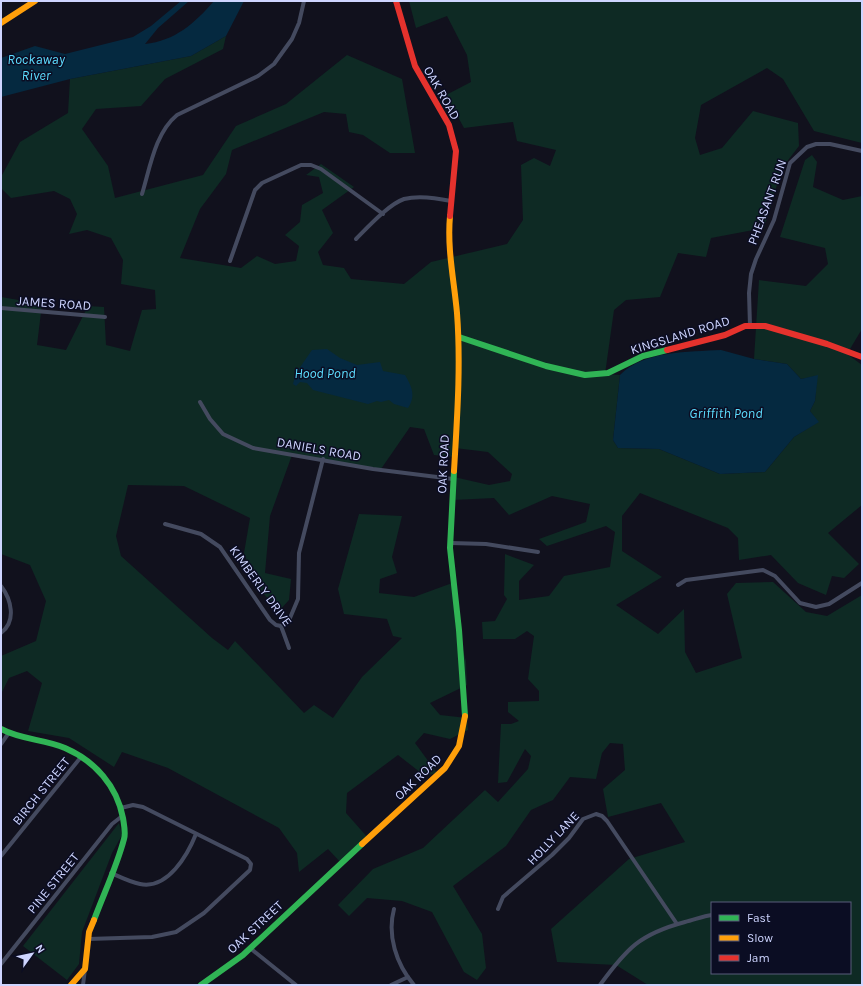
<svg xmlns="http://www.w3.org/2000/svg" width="863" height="986" viewBox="0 0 863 986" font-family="Karla,sans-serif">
  <rect width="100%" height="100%" fill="#11111d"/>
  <g fill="#0e2a24" fill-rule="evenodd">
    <path d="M409,1H862V143L814,131L783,79L767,68L701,105L695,138L700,155L722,148L753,111L798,123L799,146L782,168L764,228L711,238L706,257L678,253L660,297L626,300L614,310L605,374L620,375L613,440L618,448L659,449L720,474L765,472L794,437L818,422L810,411L815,401L817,376L801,379L787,364L754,359L759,280L806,286L828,264L825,248L780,237L805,160L812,155L817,162L813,187L843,200L862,196V329L847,354L862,365V505L828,533L859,564L844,578L832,576L826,595L798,583L771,555L739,560L738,538L728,528L640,493L622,516V551L662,577L616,605L658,634L684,609L685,652L696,673L742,658L727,594L736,583L773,582L806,612L827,616L862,595V985H648L616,965L557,962L551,929L629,859L685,842L661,803L608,817L603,789L625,770L623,744L610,743L602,753L596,779L570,777L553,800L531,810L506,846L453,886L482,934L486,968L477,980L464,972L432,912L402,901L367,898L349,916L338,905L373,869L423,848L485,790L498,802L528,769L531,756L525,749L507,782L498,783L501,724H511L519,721L508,712V702L539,701V691L528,679L534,636L527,631L515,639H483L482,622L495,621L507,599L504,595L505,554L534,565L519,581V600L549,596L564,576L610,567L615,532L606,526L547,546L539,539L586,522L590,504L552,496L509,515L494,498L453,500L454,477L489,485L510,481L512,474L488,452L455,448V457L434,455L424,429L410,427L381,469L292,455L270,516L265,573L291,579L289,600L279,611L255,584L244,553L250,518L184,486L128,485L116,536L121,556L212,638L228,650L235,641L304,713L314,705L333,718L362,677L402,638L393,636L387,619L344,614L338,589L359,514L402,516L392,557L397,573L380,579L379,593L414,597L455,582L459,636L466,661L467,685L430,703L440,715L467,718L468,730L450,739L424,733L415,743L437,773L425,776L398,755L347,793L346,813L369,839L342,864L328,849L299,872L297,853L279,828L168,768L122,752L114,767L69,738L28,731L42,683L27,671L9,678L1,694V656L36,641L46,601L30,565L1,554V297L42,304L37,345L66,350L88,306L104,307L106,345L130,351L142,310L156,309L155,290L121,284L123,260L111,238L87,230L69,234L77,214L70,199L54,191L11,198L1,188V177L20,142L68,113L70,79L191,56L226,36L223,49L165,79L141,106L96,109L82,129L108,166L115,198L203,175L236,126L286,104L347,55L402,79L415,153H390L363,135L349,132L346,114L324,112L232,150L226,174L200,209L180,258L241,268L257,256L275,264L296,261L299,246L285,235L300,222L302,205L323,193L319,177L306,175L321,164L354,187L322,210L333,233L318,252L323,265L344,268L351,279L404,284L431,262L507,244L523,220L521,165L534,158L550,166L556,150L517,141L513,122L464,128L446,95L471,82L467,55L447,16L416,28ZM712,903H850V973H712Z"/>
    <path d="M119,823L122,835L112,853L82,932L79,964L67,980L23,946Z"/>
  </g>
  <g fill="#052940">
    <path d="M181,1H189L158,28L145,44C175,41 195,23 214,1H244L226,36L191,56L70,79L1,97V58L35,46L65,54L133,37L151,26Z"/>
    <path d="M327,349L340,358L357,365L380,362L383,371L405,375C412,387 416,396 408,408L394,404L389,400L381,402L377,401L368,404L313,390L307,383L300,382L296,386L293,384L296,373L312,350Z"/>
    <path d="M721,350L754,359L787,364L801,379L818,375L815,401L810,411L819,422L794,437L765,472L720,474L659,449L618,448L613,440L620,375C645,350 689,352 721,350Z"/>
  </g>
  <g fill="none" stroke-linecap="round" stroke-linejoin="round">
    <g stroke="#444a5f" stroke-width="4">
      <path d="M142,194C150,168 155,133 177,115L258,76L274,64L292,39L299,23L304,1"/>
      <path d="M356,239C368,227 389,204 404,199C419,195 437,198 451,201"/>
      <path d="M230,261L255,190L262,183L301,165H311L321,169L383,214"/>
      <path d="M1,308L105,317"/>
      <path d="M750,326L749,293L751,274L756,259L774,220L790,163L807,147L816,144H830L862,151"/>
      <path d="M200,402L210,419L223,434L253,448L373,469L453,479"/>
      <path d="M165,524L201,534L220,547L270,620L276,625L281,626"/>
      <path d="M451,543L486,544L538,552"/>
      <path d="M678,585L686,580L763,570L775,576L800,603L816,607L829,604L862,583"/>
      <path d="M1,586C11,599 17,621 1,633"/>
      <path d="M281,626L290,618L298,599L299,553L323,459"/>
      <path d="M281,626L289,648"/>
      <path d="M1,744L8,734"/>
      <path d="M1,856L81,757"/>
      <path d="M111,873C120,877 130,882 140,884C168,890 188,854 196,834"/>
      <path d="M394,909C387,935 396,964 414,985"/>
      <path d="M498,909L503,897L552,855L569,838L583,819L596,814L602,816L607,821L677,924"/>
      <path d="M88,939L152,937L176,932L204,913L250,870L251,864L247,859L143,807L133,805L121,808"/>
      <path d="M250,948L296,985"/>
      <path d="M1,964L112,824L121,817"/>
      <path d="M83,985L85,969"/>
      <path d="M391,985L408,977"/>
      <path d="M600,985C627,948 640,934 685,922C694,920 703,916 712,915"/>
    </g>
    <g stroke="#30b455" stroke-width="6">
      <path d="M459,337L546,366L585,375L608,373L643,356L667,350"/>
      <path d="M454,471L450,548L459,630L465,716"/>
      <path d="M1,729C21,740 44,739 65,748C95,761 117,786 123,818C124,825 126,833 124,839C117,866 104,893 94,920"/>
      <path d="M201,985L243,955L362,844"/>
    </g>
    <g stroke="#ff9f0a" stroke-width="6">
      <path d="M1,23L35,1"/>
      <path d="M450,216C447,249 454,280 457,313C461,366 457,419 454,471"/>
      <path d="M362,844L445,768L459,746L465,716"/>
      <path d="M71,985L85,969L89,932L94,920"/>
    </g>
    <g stroke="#e5322d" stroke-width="6">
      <path d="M396,1L415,66L449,125L456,151L450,216"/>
      <path d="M667,350L725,335L745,326H765L827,344L862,357"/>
    </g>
  </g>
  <g text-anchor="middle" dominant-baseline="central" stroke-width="3" stroke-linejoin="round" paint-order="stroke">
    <g font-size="13" fill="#ced5ff" stroke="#0b0d23">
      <text transform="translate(442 93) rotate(60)">OAK ROAD</text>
      <text transform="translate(767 202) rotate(-70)">PHEASANT RUN</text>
      <text transform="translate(54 303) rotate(4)">JAMES ROAD</text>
      <text transform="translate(680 335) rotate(-17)">KINGSLAND ROAD</text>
      <text transform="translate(319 449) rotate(10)">DANIELS ROAD</text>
      <text transform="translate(443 464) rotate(-87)">OAK ROAD</text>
      <text transform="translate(261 586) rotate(54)">KIMBERLY DRIVE</text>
      <text transform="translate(418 777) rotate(-44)">OAK ROAD</text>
      <text transform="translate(41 791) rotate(-51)">BIRCH STREET</text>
      <text transform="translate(553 838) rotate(-46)">HOLLY LANE</text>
      <text transform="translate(53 883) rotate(-51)">PINE STREET</text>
      <text transform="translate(255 927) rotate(-43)">OAK STREET</text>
    </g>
    <g font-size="14" font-style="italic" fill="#5cddff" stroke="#0b0d23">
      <text x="36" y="59">Rockaway<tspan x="36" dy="16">River</tspan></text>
      <text x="325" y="373">Hood Pond</text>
      <text x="726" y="413">Griffith Pond</text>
    </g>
  </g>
  <rect width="863" height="986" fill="none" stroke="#ced5ff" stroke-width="4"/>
  <rect x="711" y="902" width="140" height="72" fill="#0b0d23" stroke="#595d7b"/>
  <rect x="719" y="915" width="20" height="6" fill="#30b455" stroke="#595d7b"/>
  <text x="747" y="922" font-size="12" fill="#ced5ff">Fast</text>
  <rect x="719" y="935" width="20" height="6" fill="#ff9f0a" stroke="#595d7b"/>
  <text x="747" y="942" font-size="12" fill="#ced5ff">Slow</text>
  <rect x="719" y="955" width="20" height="6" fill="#e5322d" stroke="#595d7b"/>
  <text x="747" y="962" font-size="12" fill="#ced5ff">Jam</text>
  <g transform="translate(32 954) rotate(57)" stroke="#0b0d23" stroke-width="3" paint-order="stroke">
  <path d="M0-3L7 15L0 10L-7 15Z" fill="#ced5ff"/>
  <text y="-6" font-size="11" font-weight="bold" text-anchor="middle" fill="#ced5ff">N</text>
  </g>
</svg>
